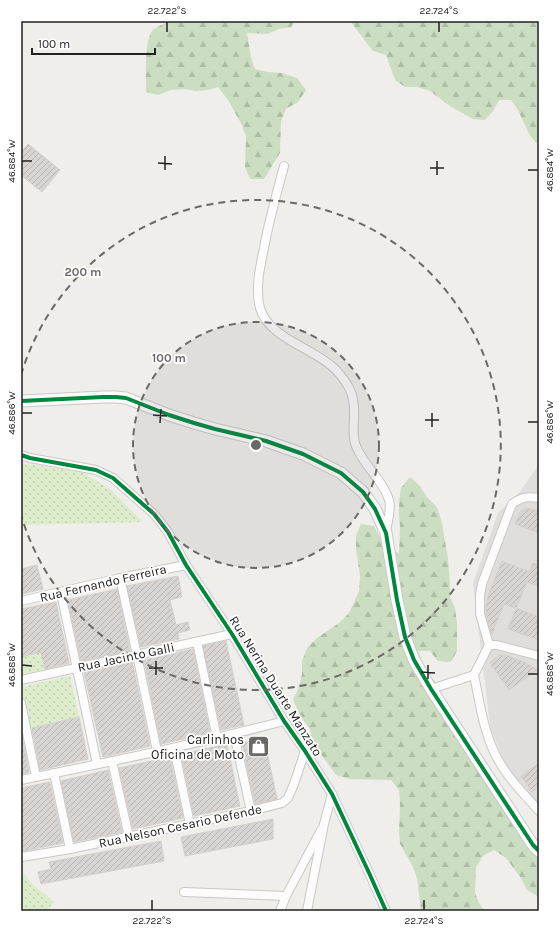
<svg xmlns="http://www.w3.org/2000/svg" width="560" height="932" viewBox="0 0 560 932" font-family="Karla,sans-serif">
  <defs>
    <pattern id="grass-dots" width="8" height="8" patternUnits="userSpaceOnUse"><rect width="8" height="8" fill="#ddeccb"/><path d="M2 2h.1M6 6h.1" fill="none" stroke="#bdcaae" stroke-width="1.8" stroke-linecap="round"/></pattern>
    <pattern id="forest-firs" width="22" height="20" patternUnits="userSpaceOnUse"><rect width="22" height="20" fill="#cbdec1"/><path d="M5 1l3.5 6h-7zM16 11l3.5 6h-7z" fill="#aebea6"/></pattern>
    <pattern id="building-hatch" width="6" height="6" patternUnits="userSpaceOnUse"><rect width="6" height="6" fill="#d7d4d2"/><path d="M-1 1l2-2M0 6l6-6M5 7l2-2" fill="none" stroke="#b8b6b4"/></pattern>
  </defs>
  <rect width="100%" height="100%" fill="#f0eeeb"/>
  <path fill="#dfdedc" d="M539,464V811L504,763L490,726L473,583L498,513L520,492Z"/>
  <g fill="url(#grass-dots)">
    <path d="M21,463L84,473L111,490L143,522L21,525Z"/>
    <path d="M41,652L45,669L21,674V657Z"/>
    <path d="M70,676L79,717L30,728L21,687Z"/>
    <path d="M21,870L34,886L44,893L54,902L50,907V911H21Z"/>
  </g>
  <g fill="url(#forest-firs)">
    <path d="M170,21H295L291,27L279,29L267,34L247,33L251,57L255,69L268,72L282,73L297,78L306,90L298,102L286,109L281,121L280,153L264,179H250L245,167L246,137L242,125L228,100L218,87L208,90L196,91L184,89L171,90L158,95L146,92C146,77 144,40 153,30C158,26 165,23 170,21Z"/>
    <path d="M350,21H539V143H536L529,134L518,110L511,100H499L493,111L485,120L473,119L450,106L430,91L417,87H405L395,80L386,55L373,51Z"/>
    <path d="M410,477L419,485L427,497L437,507L441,519L448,558L450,584V597L455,608L457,623V651L451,662L438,661L430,651H418L427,674L436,682L437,695L539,847V897L527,890L521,878L506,858L494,850L483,856L476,867L475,893L480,905L485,911H421L417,878L413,867L400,844L399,831L400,803L399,790L391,780L350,779L336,775L312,742L310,729L300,716L293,699L298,690L302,674V661L307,648L317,638L339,623L349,613L359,591L360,576L356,548V536L361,524L374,526C381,540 385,547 399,553L400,527L399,514V501L401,488Z"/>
  </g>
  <g fill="url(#building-hatch)" stroke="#d3d0cc">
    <path d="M28,144L60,170L42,192L21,175V152Z"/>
    <path d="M527,508L539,511V533L515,524L521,511Z"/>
    <path d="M502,561L530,572L533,563L539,565V586L527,582L516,608L539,617V640L508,629L516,608L504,604L492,634L491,633L487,617L486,607L488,596Z"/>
    <path d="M37,565L43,589L21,594V569Z"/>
    <path d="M178,576L182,597L170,600L176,625L188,622L190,630L178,633L179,639L141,647L127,586Z"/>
    <path d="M117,589L130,651L81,661L68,600Z"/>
    <path d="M56,602L69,663L45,669L41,652L21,657V609Z"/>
    <path d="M226,641L244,725L221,730L203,646Z"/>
    <path d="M193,649L210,733L161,744L144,660Z"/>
    <path d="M500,655H505L524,662L537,670L509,690L490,663L494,659Z"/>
    <path d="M132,661L150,746L103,757L84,672Z"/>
    <path d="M79,717L88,759L40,770L32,728Z"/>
    <path d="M21,731L29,772L21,774Z"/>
    <path d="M264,738L277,799L255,804L242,743Z"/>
    <path d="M227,744L240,806L194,816L181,754Z"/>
    <path d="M170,757L183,818L133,829L119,768Z"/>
    <path d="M539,763V787L532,792L521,776Z"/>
    <path d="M108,770L122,832L74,842L61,781Z"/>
    <path d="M49,782L50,783L63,843L24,851L21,850V788Z"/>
    <path d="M273,819V839L185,856L181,837Z"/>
    <path d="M161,841L164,861L41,884L38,872L51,869L49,862Z"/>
  </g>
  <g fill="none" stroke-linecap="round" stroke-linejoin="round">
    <defs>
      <g id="minor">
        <path d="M284,166C277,193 269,220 264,248C260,267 255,289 260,308C269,339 315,348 336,370C347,382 354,393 354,410C355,422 351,434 356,446C363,465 383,480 389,500C392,510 387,522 386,533"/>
        <path d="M21,455L30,458L96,470L113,478L154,514L168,532L186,565L232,634L284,721L305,751L332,794L370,875L386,911"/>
        <path d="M120,578L137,655L157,751"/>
        <path d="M61,593L97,764"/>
        <path d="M21,601L120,578L186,565"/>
        <path d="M197,642L217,738"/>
        <path d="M489,645H497L539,656"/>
        <path d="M474,675C480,704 484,737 500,763C510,781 526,796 539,811"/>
        <path d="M21,680L232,634"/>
        <path d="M431,689L474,675L489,645L480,614V595L482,584L512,504C522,497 527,496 539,498"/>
        <path d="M21,703L36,777"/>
        <path d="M234,734L251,811"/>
        <path d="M174,748L190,824"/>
        <path d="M112,761L129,837"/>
        <path d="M54,773L70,849"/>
        <path d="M21,780C109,762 197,744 284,721"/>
        <path d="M21,857L28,856L70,849L251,811L282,803L288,798L294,784L305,751"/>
        <path d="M184,892L286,896"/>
        <path d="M280,911L286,896L321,830"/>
        <path d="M307,911L324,824L332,794"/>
      </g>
      <path id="tertiary" d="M21,401L103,397H116L126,398L169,415L194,423L215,429L266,441L303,454L341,473L363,492L375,509L386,533L397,600L405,637L414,660L431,689L533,845L539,851"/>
    </defs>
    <use href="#minor" stroke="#c9c8c7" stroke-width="10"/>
    <use href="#tertiary" stroke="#c9c8c7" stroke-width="13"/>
    <use href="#minor" stroke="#fdfcfc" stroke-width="8"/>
    <use href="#tertiary" stroke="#fdfcfc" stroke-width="11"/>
    <defs>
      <g id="cycleway">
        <path d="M21,401L103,397H116L126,398L169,415L194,423L215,429L266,441L303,454L341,473L363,492L375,509L386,533L397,600L405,637L414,660L431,689L533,845L539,851"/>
        <path d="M21,455L30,458L96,470L113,478L154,514L168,532L186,565L232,634L284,721L305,751L332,794L370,875L386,911"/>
      </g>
    </defs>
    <use href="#cycleway" stroke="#fff" stroke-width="6"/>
    <use href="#cycleway" stroke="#00873e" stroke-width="4"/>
  </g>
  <path fill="none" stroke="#222" stroke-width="1.5" d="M167,32V22M439,32V22M22,161H32M158,163L172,164M430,168H444M165,170V156M528,170H538M437,175V161M22,413H32M153,415L167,416M425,420H439M528,422H538M160,423L161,409M432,427V413M22,665L32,666M149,668H163M421,672L435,673M528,674H538M156,675V661M428,679V665M152,910V900M424,910V900"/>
  <circle cx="256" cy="445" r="123" fill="#6a6968" fill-opacity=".12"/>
  <g fill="none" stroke="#6a6968" stroke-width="2" stroke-dasharray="7 5">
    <circle cx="256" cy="445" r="123"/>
    <path d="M21 375A245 245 0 1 1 21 515"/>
  </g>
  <defs>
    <symbol id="shop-square" viewBox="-11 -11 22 22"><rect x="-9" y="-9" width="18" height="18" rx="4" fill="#6a6968" stroke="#fff"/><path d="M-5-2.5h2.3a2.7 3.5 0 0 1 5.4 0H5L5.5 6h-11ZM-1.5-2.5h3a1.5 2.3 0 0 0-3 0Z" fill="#fff"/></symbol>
  </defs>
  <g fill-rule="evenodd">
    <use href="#shop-square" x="246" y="734" width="25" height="25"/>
  </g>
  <g text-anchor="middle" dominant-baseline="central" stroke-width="3.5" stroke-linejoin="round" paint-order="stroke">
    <g font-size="13" fill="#222" stroke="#fff">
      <text transform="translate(103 583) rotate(-13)">Rua Fernando Ferreira</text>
      <text transform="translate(126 657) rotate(-12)">Rua Jacinto Galli</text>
      <text transform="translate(276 686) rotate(58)">Rua Nerina Duarte Manzato</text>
      <text transform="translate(180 826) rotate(-12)">Rua Nelson Cesario Defende</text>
    </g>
    <g font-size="13" fill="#222" stroke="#fff" text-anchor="end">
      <text x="244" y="739">Carlinhos<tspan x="244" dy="15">Oficina de Moto</tspan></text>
    </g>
  </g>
  <circle cx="256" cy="445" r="6" fill="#6a6968" stroke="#fff" stroke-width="2"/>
  <g font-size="12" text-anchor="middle" font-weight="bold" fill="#6a6968" stroke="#fff" stroke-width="3.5" stroke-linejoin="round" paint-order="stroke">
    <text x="83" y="276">200 m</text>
    <text x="169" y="362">100 m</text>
  </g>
  <rect width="560" height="932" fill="none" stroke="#ffffff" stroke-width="44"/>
  <path d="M32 48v6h123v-6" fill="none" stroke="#222222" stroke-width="2"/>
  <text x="38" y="48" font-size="12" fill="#222222" stroke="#ffffff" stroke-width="3" paint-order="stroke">100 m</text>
  <rect x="22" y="22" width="516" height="888" fill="none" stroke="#222" stroke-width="1.5"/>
  <g font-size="10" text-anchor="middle" fill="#222">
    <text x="167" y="14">22.722°S</text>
    <text x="439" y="14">22.724°S</text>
    <text transform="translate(11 161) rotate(-90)" y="4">46.884°W</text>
    <text transform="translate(549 170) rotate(-90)" y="4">46.884°W</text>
    <text transform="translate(11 413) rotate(-90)" y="4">46.886°W</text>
    <text transform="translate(549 422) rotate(-90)" y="4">46.886°W</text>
    <text transform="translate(11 665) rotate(-90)" y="4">46.888°W</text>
    <text transform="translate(549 674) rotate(-90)" y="4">46.888°W</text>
    <text x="152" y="924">22.722°S</text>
    <text x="424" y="924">22.724°S</text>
  </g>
</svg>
